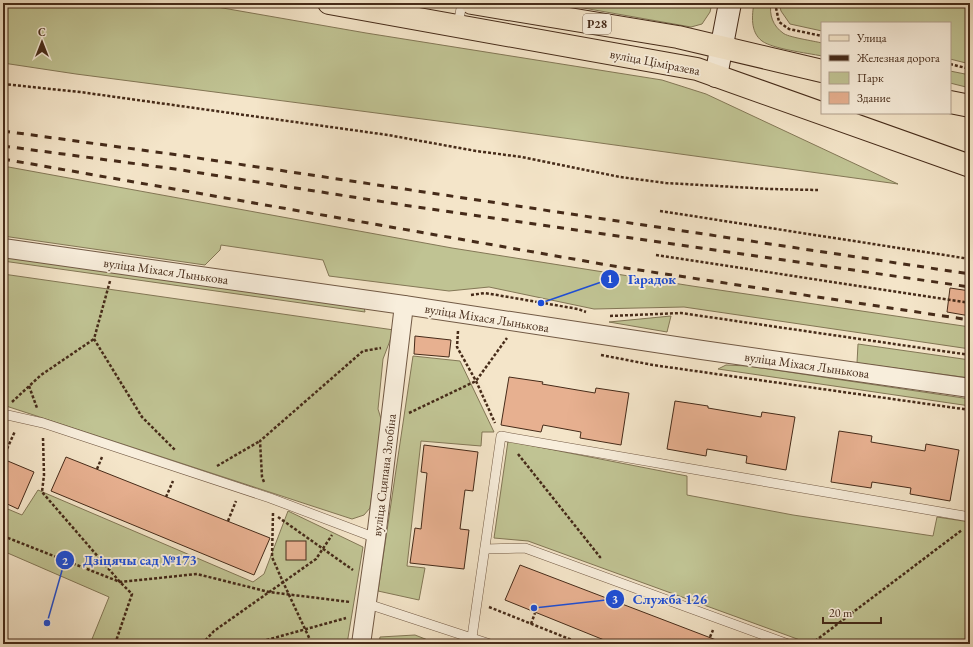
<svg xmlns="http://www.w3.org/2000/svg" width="973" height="647" viewBox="0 0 973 647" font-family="'EB Garamond',serif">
  <rect width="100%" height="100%" fill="#f4e5c9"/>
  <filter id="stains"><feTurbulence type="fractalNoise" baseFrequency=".005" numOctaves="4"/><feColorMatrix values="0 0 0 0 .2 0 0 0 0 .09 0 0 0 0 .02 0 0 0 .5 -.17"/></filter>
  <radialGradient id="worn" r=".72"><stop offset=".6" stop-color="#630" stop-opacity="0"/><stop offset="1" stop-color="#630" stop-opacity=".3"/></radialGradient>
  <g fill="#c0c393" stroke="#837756">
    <path d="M3,3H194L366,33L662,80L706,94L898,184L484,127L76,74L3,63Z"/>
    <path d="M555,3H712L710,12L702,24L691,27Z"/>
    <path d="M754,3H771C769,15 773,26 783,33C787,37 814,41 822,43V56C807,53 773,49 762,41C750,32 752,15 754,3Z"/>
    <path d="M779,3H970V64L950,59V23H822V31L790,24L781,11Z"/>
    <path d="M950,71L970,75V88L950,83Z"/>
    <path d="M3,166L452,248L692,286L970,327V349L684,307L594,309L489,287L449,291L329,276L323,260L221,245L220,250L205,265L3,236Z"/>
    <path d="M3,257L364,307L365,312L3,261Z"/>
    <path d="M3,274L394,330L383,359L378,409L382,422L370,508L364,515L352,519L3,405Z"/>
    <path d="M671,316L667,332L609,322Z"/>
    <path d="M858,344L970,360V378L857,363Z"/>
    <path d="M413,356L460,361L494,432H482L481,446L421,441L407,566L425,568L419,600L378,591Z"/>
    <path d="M726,365L748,366L970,399V406L718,369Z"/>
    <path d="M508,441L687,476V495L793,515L933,536L937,517L970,522V644H811L528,541L494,538Z"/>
    <path d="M38,490L253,582L264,574L288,511L363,547L347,644H90L109,597L3,551V507L22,515Z"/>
    <path d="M415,635L438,644H379L380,637Z"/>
  </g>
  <g fill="#e7b090" stroke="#462b19">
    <path d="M950,288L970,291V316L947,312Z"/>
    <path d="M415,336L451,340L449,357L414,354Z"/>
    <path d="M509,377L543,382L542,384L595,393L596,388L629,393L621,445L580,438L581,432L543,425L541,432L501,425Z"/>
    <path d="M675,401L708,406V408L761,417L762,412L795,417L786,470L746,463L747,456L707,449L706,456L667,449Z"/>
    <path d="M839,431L872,436L871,442L925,451L926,444L959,450L950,501L910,494L911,488L872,482L871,488L831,482Z"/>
    <path d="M424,445L478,452L473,491L465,490L460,529L469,530L464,569L410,563L415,528L421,529L427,473L421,472Z"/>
    <path d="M66,457L270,538L254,575L51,491Z"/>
    <path d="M3,459L34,472L18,509L3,502Z"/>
    <rect x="286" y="541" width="20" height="19"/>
    <path d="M520,565L724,643V644H614L505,600Z"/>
  </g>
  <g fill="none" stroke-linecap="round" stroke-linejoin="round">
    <defs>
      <g id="lane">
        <path d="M458,25L462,3"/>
        <path d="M3,414L43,423L270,498L376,538"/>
        <path d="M485,549L525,548L788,644"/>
        <path d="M368,604L490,644"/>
        <path d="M472,637L501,436L970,517"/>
      </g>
      <g id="street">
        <path d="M3,248L404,305L702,350L970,388"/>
        <path d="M361,644L376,538L404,305"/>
      </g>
      <path id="secondary" d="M716,76L730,3"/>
      <g id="primary">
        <path d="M329,3L697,69L970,166"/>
        <path d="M472,3L678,37L822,71"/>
        <path d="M950,102L970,106"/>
      </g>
    </defs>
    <use href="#lane" stroke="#725a45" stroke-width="10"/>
    <use href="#street" stroke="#725a45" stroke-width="20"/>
    <use href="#secondary" stroke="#462b19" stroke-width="24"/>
    <use href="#primary" stroke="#462b19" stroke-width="24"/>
    <g stroke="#462b19" stroke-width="2.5" stroke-dasharray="3 2" stroke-linecap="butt">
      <path d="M775,3L779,22L789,29L822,36"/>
      <path d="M950,64L970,69"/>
      <path d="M3,84L80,92L388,135L476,151L522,157L620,177L666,183L770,189L818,190"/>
      <path d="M660,211L970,259"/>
      <path d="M656,255L970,303"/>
      <path d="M110,281L94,339L142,417L176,451"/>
      <path d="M471,295L485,293L578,309L586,312"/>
      <path d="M610,316L681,313L970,355"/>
      <path d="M458,331L457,347L476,381L495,423"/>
      <path d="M601,355L653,365L970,410"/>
      <path d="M29,386L37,408"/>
      <path d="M12,402L41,375L94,339"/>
      <path d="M409,413L476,381L507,338"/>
      <path d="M43,438L44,475L42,492L120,582L132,594L115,644"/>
      <path d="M518,454L600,557V560"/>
      <path d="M3,458L15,431"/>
      <path d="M217,466L260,441"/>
      <path d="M97,469L102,457"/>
      <path d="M264,482L262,477L260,441L363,351L381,348"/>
      <path d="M166,497L173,481"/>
      <path d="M273,513L272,557L283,582L312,644"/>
      <path d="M278,517L353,570"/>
      <path d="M228,521L236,501"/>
      <path d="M3,536L120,582L197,574L269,592L350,602"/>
      <path d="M489,607L582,644"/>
      <path d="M531,624L535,613"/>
      <path d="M710,637L713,630"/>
      <path d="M202,644L214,631L316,559L332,535"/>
      <path d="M252,644L346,618"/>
      <path d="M600,644L602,639"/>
      <path d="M811,644L962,530"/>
    </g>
    <use href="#lane" stroke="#f8eedc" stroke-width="9"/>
    <use href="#street" stroke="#f8eedc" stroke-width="18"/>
    <use href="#secondary" stroke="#f8eedc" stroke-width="22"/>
    <use href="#primary" stroke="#f4e5c9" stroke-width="22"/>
    <g stroke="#462b19" stroke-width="3" stroke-dasharray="7 7" stroke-linecap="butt">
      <path d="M3,131L178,155L970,274"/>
      <path d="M3,146L175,169L410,206L970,287"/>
      <path d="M3,159L619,267L970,320"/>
    </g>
  </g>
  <g text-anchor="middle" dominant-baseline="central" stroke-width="3.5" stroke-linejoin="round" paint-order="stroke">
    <rect fill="#f8eedc" stroke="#7b6654" stroke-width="1" x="583" y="14" width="28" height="20" rx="3"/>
    <g font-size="12" font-weight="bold" fill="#462b19">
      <text x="597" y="24">Р28</text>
    </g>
    <g font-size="13" fill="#462b19" stroke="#f8eedc">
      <text transform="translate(655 62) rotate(11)">вуліца Ціміразева</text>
      <text transform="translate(166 271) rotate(8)">вуліца Міхася Лынькова</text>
      <text transform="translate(487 318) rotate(9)">вуліца Міхася Лынькова</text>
      <text transform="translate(807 365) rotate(8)">вуліца Міхася Лынькова</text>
      <text transform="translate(384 475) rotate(-83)">вуліца Сцяпана Злобіна</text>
    </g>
  </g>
  <path fill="none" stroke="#1d4ed8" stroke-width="1.5" d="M541 303L610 279M47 623L65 560M534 608L615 599"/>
  <g fill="#1d4ed8" stroke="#f8eedc" stroke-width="1.5">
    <circle cx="541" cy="303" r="4"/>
    <circle cx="47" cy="623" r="4"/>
    <circle cx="534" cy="608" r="4"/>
    <circle cx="610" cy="279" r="10"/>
    <circle cx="65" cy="560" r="10"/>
    <circle cx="615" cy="599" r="10"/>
  </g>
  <g font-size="12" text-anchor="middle" font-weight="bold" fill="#fff">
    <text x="610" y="283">1</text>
    <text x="65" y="565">2</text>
    <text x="615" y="603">3</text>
  </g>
  <g font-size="14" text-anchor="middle" font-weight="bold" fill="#1d4ed8" stroke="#f8eedc" stroke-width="3.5" stroke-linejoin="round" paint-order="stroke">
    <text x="652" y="284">Гарадок</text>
    <text x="140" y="565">Дзіцячы сад №173</text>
    <text x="670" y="604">Служба 126</text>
  </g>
  <rect width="973" height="647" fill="none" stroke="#f4e5c9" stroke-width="16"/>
  <rect x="4" y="4" width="965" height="639" fill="none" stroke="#462b19" stroke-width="2"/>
  <rect x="8" y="8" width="957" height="631" fill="none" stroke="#462b19"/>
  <rect x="821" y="22" width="130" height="92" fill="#f8eedc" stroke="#b1a08e"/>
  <rect x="829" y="35" width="20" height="6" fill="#f4e5c9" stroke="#b1a08e"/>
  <text x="857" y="42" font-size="12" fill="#462b19">Улица</text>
  <rect x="829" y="55" width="20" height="6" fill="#462b19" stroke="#b1a08e"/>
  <text x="857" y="62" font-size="12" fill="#462b19">Железная дорога</text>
  <rect x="829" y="72" width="20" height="12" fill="#c0c393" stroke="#b1a08e"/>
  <text x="857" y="82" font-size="12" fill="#462b19">Парк</text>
  <rect x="829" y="92" width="20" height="12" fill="#e7b090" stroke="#b1a08e"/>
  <text x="857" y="102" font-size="12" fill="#462b19">Здание</text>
  <g transform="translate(42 42)" stroke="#f8eedc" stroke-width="3" paint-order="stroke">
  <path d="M0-3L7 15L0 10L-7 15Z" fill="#462b19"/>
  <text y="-6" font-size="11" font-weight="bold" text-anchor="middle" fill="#462b19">С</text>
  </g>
  <path d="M823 617v6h58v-6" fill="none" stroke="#462b19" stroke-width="2"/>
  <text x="829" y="617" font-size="12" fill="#462b19" stroke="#f8eedc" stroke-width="3" paint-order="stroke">20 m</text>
  <rect width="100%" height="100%" filter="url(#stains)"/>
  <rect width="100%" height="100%" fill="url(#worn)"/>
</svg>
